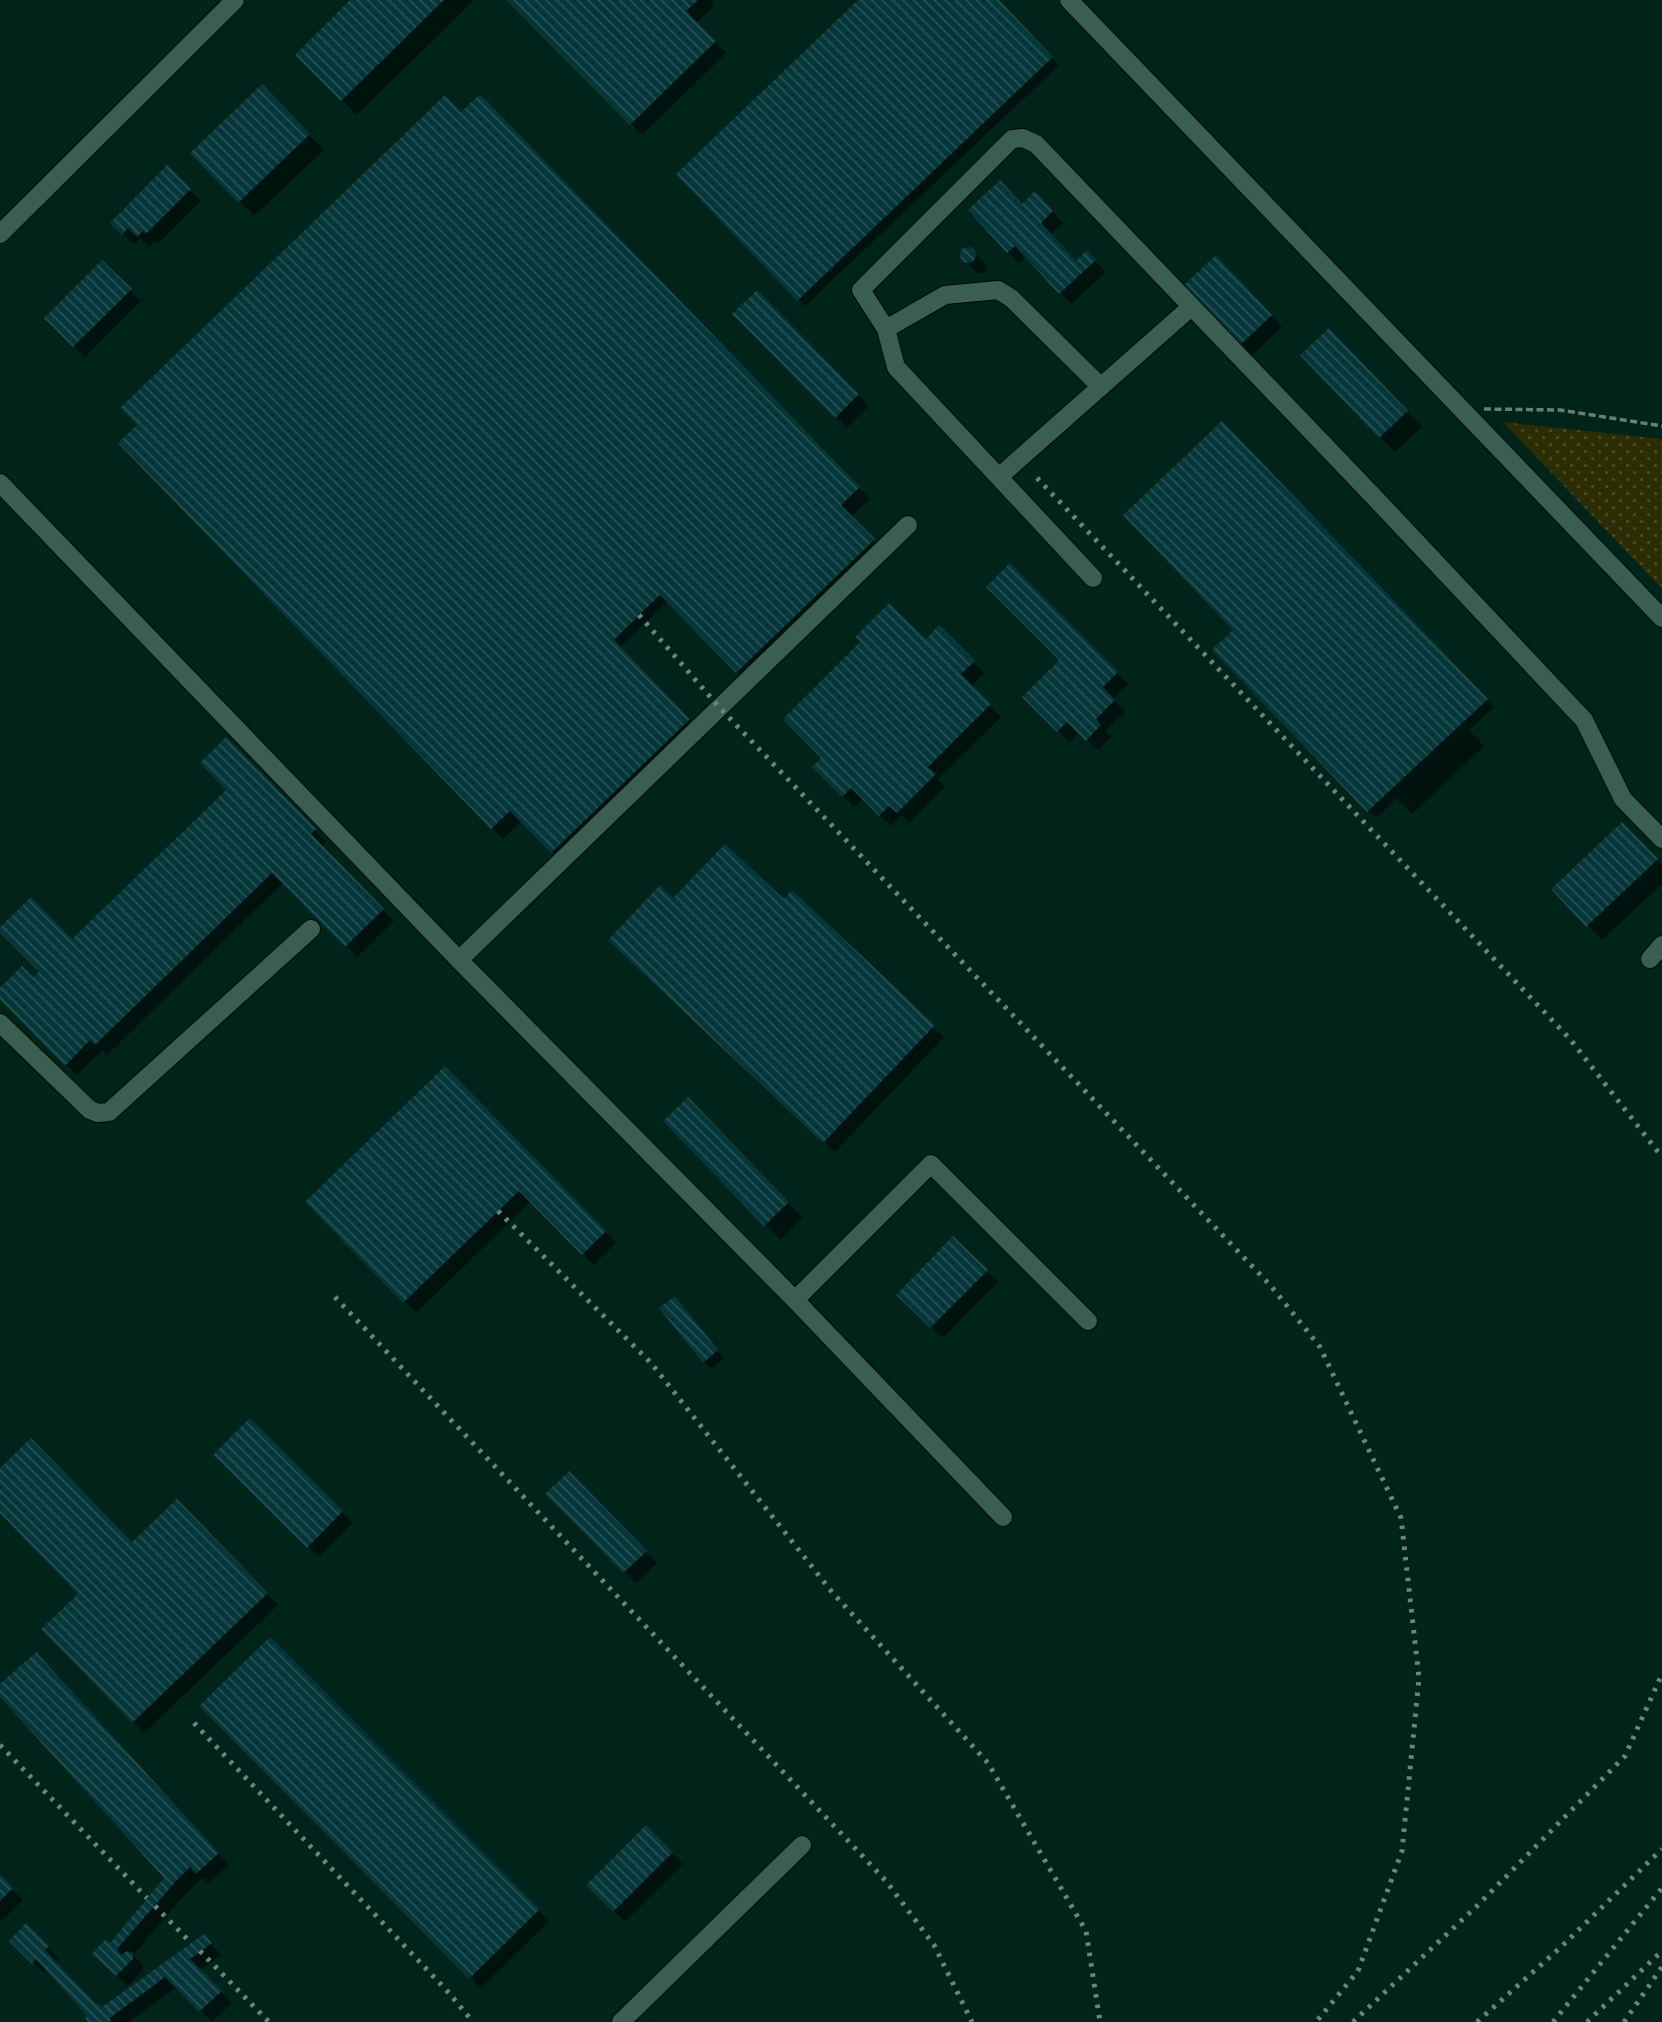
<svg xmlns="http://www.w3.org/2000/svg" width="1662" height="2022" viewBox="0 0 1662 2022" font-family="'PT Sans',sans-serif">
  <defs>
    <pattern id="grass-dots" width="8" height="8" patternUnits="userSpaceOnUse" patternTransform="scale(1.75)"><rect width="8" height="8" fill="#2d2d04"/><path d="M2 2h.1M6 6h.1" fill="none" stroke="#4a4b28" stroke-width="1.8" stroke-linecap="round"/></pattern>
    <pattern id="building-back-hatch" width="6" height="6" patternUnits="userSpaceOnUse" patternTransform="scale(1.75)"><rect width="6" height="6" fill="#053639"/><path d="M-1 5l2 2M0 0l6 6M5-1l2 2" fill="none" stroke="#285255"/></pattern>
  </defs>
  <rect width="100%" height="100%" fill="#00231a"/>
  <path fill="url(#grass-dots)" d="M1503,422L1662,439V589Z"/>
  <g fill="#0007">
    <path d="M353,0H474L357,115L297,55Z"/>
    <path d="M509,0H710L715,5L696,23L726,53L642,135Z"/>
    <path d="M861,0H997L1059,65L805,306L678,174Z"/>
    <path d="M262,87L324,150L254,216L193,153Z"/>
    <path d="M480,96L870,499L851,517L884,552L748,683L668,601L619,648L700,731L563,863L522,821L503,839L120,443Z"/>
    <path d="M167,168L201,201L158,244L155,241L149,247L140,238L134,244L113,223Z"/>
    <path d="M1046,205L1063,223L1050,235L1076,263L1087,253L1106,272L1071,304L1026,256L1019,263L1008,252L1023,206Z"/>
    <path d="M967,249L972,251L984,262L987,267L985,271L981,274L976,272L964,261L962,256L963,251Z"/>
    <path d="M102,262L141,301L85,357L46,318Z"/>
    <path d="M1227,268L1282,327L1252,355L1241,344Z"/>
    <path d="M757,292L869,406L847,428L735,314Z"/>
    <path d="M1344,345L1422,427L1395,452L1380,437Z"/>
    <path d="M1222,424L1494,707L1469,730L1484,746L1412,814L1397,798L1376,818L1215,650L1235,630Z"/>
    <path d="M1010,566L1128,684L1113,699L1125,712L1105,731L1111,737L1098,750L1079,732L1069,742L1025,697L1061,660Z"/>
    <path d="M939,628L984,673L971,687L1001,717L938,779L945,787L909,823L902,815L891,826L863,798L854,807L814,767Z"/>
    <path d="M226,739L326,842L321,847L394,921L357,957L284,882L107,1055L103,1050L77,1075L0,997V990L33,979L41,972L0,930L73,942L229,790Z"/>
    <path d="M1622,824L1662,865V884L1602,940L1588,925Z"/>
    <path d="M673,901H784L944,1037L835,1152L621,951Z"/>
    <path d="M445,1069L616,1243L594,1265L531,1201L416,1313L308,1202Z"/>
    <path d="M703,1114L803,1218L781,1240L666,1121Z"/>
    <path d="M953,1239L998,1282L943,1338L898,1295Z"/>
    <path d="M681,1305L724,1358L711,1369L704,1362Z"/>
    <path d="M250,1421L353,1523L319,1557L216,1455Z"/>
    <path d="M0,1470L132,1544L177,1501L278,1605L144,1733L44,1629L81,1594L0,1510Z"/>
    <path d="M569,1473L657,1563L636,1583L548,1494Z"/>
    <path d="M270,1639L549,1921L481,1988L202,1706Z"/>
    <path d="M47,1665L229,1865L208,1883L202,1878L188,1891L133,1955L143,1965V1970L128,1986L105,1965L110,1946L167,1878L0,1694V1687Z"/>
    <path d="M646,1828L683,1864L625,1922L588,1885Z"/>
    <path d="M0,1877L23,1900L0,1922Z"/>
    <path d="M26,1926L59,1959L55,1962L96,2006L102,2009L204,1936L221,1955L200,1970L232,2003L212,2022L177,1987L129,2022H91L90,2016L48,1970L44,1973L11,1941Z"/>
  </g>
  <g fill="url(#building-back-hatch)">
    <path d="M350,0H444L341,101L295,55Z"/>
    <path d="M506,0H698L686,11L716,41L630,125Z"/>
    <path d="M858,0H999L1053,57L797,301L676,174Z"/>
    <path d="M262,84L310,134L238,203L190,153Z"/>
    <path d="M480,94L860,487L841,505L875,539L736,673L660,595L639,615L614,640L690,719L551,853L510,811L491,829L118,443L137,425L120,408L445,95L461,112Z"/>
    <path d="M167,165L191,189L146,234L143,231L137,237L128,228L122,235L110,223Z"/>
    <path d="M1000,180L1022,204L1035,191L1053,211L1041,223L1076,261L1087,250L1096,260L1059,294L1015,246L1007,253L968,210Z"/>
    <circle cx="968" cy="255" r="8"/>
    <path d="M1216,255L1272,315L1240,345L1184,285Z"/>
    <path d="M102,260L132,289L73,347L44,318Z"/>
    <path d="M757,290L859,394L835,418L732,314Z"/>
    <path d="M1329,328L1408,411L1379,438L1300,355Z"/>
    <path d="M1222,421L1488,699L1367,812L1212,650L1233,630L1123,515Z"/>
    <path d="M1010,563L1118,672L1103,687L1115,700L1096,719L1101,725L1086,741L1067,722L1057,732L1022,697L1059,660L986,587Z"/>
    <path d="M889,603L926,639L939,625L975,661L961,674L991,704L928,767L936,774L897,813L889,806L879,816L851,788L842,797L812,767L821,758L783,719L860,642L855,637Z"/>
    <path d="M226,737L316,829L311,834L384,909L345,947L272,873L95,1045L90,1040L65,1066L0,1000V988L22,966L33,977L39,972L0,933V927L31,897L72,939L226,790L200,763Z"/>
    <path d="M1622,822L1658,859L1586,927L1551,889Z"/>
    <path d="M725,844L784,899L792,890L935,1025L823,1143L608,940L660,885L673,898Z"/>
    <path d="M445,1066L606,1231L582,1255L519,1191L403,1303L305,1202Z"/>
    <path d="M688,1097L789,1202L764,1226L663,1121Z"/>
    <path d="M953,1236L988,1270L930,1328L896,1295Z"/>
    <path d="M675,1296L718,1350L703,1363L659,1308Z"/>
    <path d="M250,1418L343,1511L307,1548L213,1455Z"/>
    <path d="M31,1438L132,1542L177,1499L268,1593L132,1723L41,1629L78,1594L0,1513V1468Z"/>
    <path d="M569,1471L647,1551L623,1573L545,1494Z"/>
    <path d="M270,1637L540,1909L469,1979L199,1706Z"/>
    <path d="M36,1652L219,1853L196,1874L190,1867L177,1880L117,1949L121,1955L127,1951L133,1953V1959L116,1976L92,1954L105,1940L110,1943L164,1878L0,1697V1684Z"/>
    <path d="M646,1825L673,1852L613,1912L586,1885Z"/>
    <path d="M0,1874L13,1888L0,1901Z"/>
    <path d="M26,1923L49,1946L45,1950L96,2004L98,2003L102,2007L204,1934L212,1943L190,1959L222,1991L199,2012L165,1977L110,2018L111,2020L109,2022H88L85,2018L87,2016L36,1959L32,1964L9,1941Z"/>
  </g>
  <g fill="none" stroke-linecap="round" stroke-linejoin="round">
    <defs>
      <g id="minor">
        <path d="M1069,0L1662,618"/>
        <path d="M0,234L235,0"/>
        <path d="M886,329L945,295L998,290L1011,298L1101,387"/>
        <path d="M1000,476L1191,307"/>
        <path d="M0,483L459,960L795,1300L1003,1517"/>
        <path d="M1093,578L896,367L886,329L861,290L1012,139L1023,138L1036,144L1375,498L1584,720L1623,799L1662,839"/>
        <path d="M1650,959L1662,945"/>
        <path d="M459,960L908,525"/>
        <path d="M0,1023L90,1110L98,1113L109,1112L311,929"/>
        <path d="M795,1300L931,1164L1088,1321"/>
        <path d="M621,2022L802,1845"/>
      </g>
    </defs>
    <use href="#minor" stroke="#000b06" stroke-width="20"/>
    <path stroke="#668078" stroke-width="3.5" stroke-dasharray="7 3.5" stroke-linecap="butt" d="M1484,409L1560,410L1662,426"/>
    <use href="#minor" stroke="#3b5e52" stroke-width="18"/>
    <g stroke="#6b857e" stroke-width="5" stroke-dasharray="3.5 7" stroke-linecap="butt">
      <path d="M1037,478L1570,1039L1662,1157"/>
      <path d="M639,615L719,707L1271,1286L1320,1347L1401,1518L1419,1678L1402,1851L1358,1971L1316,2022"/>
      <path d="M498,1211L651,1363L832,1592L988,1763L1086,1931L1100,2022"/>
      <path d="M335,1297L886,1881L934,1945L972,2022"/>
      <path d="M194,1723L449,1993L473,2022"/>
      <path d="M0,1745L147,1898"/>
      <path d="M155,1906L191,1943"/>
      <path d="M200,1951L269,2022"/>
      <path d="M1353,2022L1478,1905L1625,1756L1662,1674"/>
      <path d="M1477,2022L1561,1947L1662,1849"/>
      <path d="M1553,2022L1662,1888"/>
      <path d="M1587,2022L1662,1951"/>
      <path d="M1624,2022L1662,1967"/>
    </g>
  </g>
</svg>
